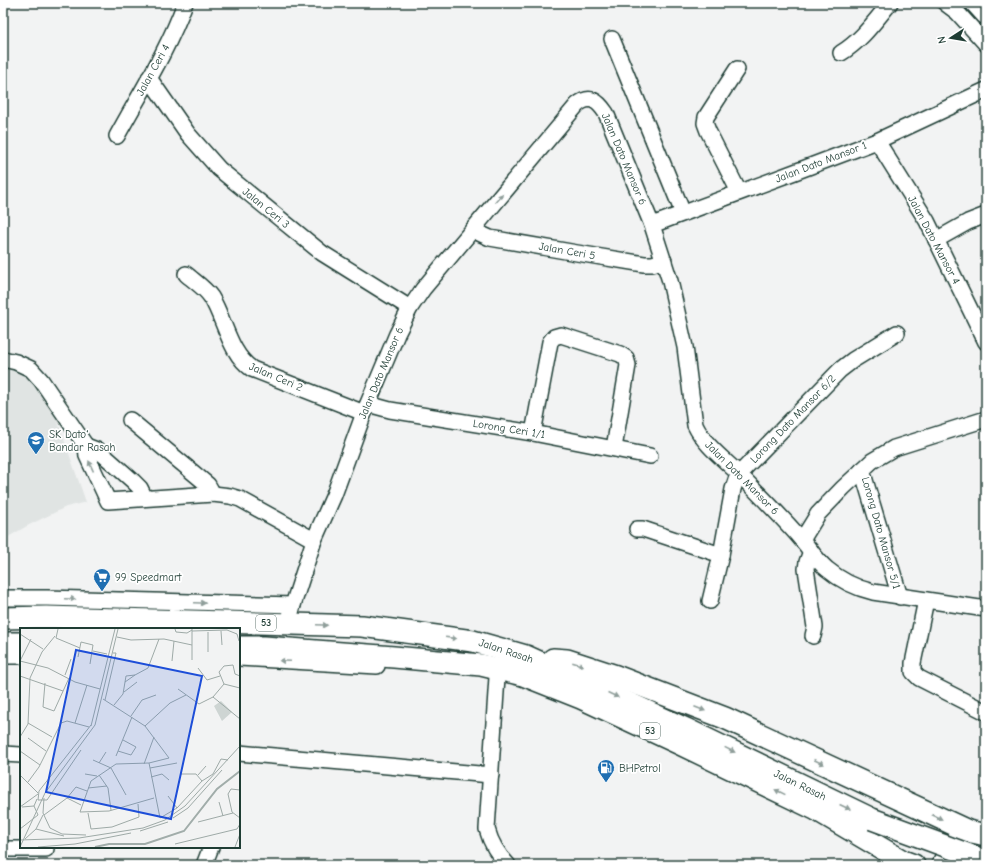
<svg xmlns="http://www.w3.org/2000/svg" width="989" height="868" viewBox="0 0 989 868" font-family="'Comic Neue',sans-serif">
  <rect width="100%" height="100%" fill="#f2f3f3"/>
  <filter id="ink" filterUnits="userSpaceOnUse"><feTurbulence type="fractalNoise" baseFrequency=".025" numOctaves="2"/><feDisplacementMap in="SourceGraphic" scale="8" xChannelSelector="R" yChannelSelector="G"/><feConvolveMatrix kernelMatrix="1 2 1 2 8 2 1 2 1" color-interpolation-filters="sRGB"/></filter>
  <g filter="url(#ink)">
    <path fill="#e0e4e3" d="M3,367L15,368L31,378L53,408L86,502L66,507L27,526L3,540Z"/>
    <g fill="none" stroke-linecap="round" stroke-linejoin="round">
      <defs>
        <g id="minor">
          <path d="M945,3L957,12L986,44"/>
          <path d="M612,39L683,213"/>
          <path d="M841,53C861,41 875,21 890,3"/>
          <path d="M737,69L706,117L705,123L708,131L739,192"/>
          <path d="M149,78L188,134L219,169L322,253L410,308"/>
          <path d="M117,136C141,92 168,50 185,3"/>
          <path d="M877,141L927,221L986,342"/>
          <path d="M652,225L792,173L877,141L986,90"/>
          <path d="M474,228L479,233L490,238L577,253L644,264H652L664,261"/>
          <path d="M936,240L968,222L986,215"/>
          <path d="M186,274C194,281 205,288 211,297C225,320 229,353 252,369L364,413"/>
          <path d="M3,359L16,362L31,369L41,380L86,446"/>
          <path d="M368,404L390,410L533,433L650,456"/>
          <path d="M130,420L208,485L213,494"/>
          <path d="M533,433L550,342L554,337L561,335L620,354L626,358L628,365L614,448"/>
          <path d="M862,470L900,597"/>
          <path d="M145,498L140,488L133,481L99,451L86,446L87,456L108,501L213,494L230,496L240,499L314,540"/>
          <path d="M637,529H643L721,555"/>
          <path d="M802,540L818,514L843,488L872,461L894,448L986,419"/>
          <path d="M811,551L807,562L806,569L815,627L813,636"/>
          <path d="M3,598H47L293,605"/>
          <path d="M926,600L913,663V672L919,678L986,712"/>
          <path d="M710,601L721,555L733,489L736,480L739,474L840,370L853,360L897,333"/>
          <path d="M288,624L293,605L314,540L334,495L364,413L397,334L410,308L423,289L577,105C590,94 598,101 606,113L652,225L670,281L685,347L695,425C705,446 724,459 740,475C761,496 782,517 801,539C810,549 817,561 827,569C840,580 856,588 873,592L986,609"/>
          <path d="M3,656H21"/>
          <path d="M239,658L377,666"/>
          <path d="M497,677L487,829C491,844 497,854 508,865"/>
          <path d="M239,753L491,775"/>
          <path d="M3,754L21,755"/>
          <path d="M3,849H46"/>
          <path d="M204,865L211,847"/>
        </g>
        <path id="major" d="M975,3L986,15"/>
        <g id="highway">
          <path d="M3,618L46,617L362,626L473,641L526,656L686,729L872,819"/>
          <path d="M3,643H21"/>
          <path d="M239,647H264L394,657L481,665L523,675L581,698L680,744L815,809L903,861L914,865"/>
          <path d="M553,659L567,660L616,676L725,718L968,831L986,835"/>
          <path d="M942,865L953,845L964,835"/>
        </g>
      </defs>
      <use href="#minor" stroke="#1f3d34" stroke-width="18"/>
      <use href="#major" stroke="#1f3d34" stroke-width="22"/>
      <use href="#highway" stroke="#1f3d34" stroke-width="24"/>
      <use href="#minor" stroke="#fff" stroke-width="15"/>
      <use href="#major" stroke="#fff" stroke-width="19"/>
      <use href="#highway" stroke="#fff" stroke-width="21"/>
      <defs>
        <path id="highway-bridge" d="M872,819L986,861"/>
      </defs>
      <use href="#highway-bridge" stroke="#1f3d34" stroke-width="24" stroke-linecap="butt"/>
      <use href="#highway-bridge" stroke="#fff" stroke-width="21"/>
    </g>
    <defs><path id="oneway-solid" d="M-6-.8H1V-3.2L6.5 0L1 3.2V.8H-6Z"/></defs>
    <g fill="#8f9e9a">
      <use href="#oneway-solid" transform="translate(499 198) rotate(-50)"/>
      <use href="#oneway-solid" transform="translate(91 466) rotate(-114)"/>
      <use href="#oneway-solid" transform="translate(70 599) rotate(2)"/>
      <use href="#oneway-solid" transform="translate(200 603) rotate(2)"/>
      <use href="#oneway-solid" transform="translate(322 625) rotate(2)"/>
      <use href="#oneway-solid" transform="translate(451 638) rotate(7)"/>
      <use href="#oneway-solid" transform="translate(285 661) rotate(-177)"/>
      <use href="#oneway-solid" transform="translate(578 664) rotate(17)"/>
      <use href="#oneway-solid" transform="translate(613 695) rotate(24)"/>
      <use href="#oneway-solid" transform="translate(700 709) rotate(21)"/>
      <use href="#oneway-solid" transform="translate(730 750) rotate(26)"/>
      <use href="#oneway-solid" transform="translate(819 762) rotate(25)"/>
      <use href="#oneway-solid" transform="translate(780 792) rotate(-154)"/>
      <use href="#oneway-solid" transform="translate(845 807) rotate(25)"/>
      <use href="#oneway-solid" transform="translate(937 817) rotate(25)"/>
    </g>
  </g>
  <defs>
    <symbol id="school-pin" viewBox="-11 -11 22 30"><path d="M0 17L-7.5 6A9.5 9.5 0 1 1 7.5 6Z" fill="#1f6fb2" stroke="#fff"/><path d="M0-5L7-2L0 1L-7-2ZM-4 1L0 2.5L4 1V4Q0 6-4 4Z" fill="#fff"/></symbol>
    <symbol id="supermarket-pin" viewBox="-11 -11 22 30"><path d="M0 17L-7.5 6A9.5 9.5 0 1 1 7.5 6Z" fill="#1f6fb2" stroke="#fff"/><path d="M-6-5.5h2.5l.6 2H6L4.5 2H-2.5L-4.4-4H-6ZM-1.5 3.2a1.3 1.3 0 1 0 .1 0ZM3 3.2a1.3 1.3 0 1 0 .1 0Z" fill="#fff"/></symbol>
    <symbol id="fuel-pin" viewBox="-11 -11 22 30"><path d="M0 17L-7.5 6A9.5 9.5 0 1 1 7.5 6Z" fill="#1f6fb2" stroke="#fff"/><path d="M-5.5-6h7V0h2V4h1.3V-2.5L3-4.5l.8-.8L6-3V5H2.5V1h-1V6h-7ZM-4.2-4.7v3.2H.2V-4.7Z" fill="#fff"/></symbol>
  </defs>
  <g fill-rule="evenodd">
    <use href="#school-pin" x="26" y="430" width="20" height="27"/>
    <use href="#supermarket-pin" x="92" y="567" width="20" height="27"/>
    <use href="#fuel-pin" x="596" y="758" width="20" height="27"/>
  </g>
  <g text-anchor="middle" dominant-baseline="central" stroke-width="3.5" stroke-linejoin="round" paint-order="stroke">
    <g fill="#fff" stroke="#627771" stroke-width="1">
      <rect x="256" y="615" width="20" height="16" rx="3"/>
      <rect x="640" y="723" width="20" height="16" rx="3"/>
    </g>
    <g font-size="10" font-weight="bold" fill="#1f3d34">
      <text x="266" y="623">53</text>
      <text x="650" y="731">53</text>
    </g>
    <g font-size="11" fill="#1f3d34" stroke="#fff">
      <text transform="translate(153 70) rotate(-61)">Jalan Ceri 4</text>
      <text transform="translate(624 159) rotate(67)">Jalan Dato Mansor 6</text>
      <text transform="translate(821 162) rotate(-21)">Jalan Dato Mansor 1</text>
      <text transform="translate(266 208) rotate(39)">Jalan Ceri 3</text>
      <text transform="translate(934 240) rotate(62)">Jalan Dato Mansor 4</text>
      <text transform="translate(567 251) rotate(10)">Jalan Ceri 5</text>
      <text transform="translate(381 373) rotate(-67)">Jalan Dato Mansor 6</text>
      <text transform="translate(276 377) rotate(23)">Jalan Ceri 2</text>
      <text transform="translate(793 419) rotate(-46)">Lorong Dato Mansor 6/2</text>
      <text transform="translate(509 429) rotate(9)">Lorong Ceri 1/1</text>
      <text transform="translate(742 478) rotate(45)">Jalan Dato Mansor 6</text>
      <text transform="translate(881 533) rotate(74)">Lorong Dato Mansor 5/1</text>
      <text transform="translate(506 651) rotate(18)">Jalan Rasah</text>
      <text transform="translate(800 785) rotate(26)">Jalan Rasah</text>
    </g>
    <g font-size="11" fill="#1f3d34" stroke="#fff" text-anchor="start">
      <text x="49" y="434">SK Dato'<tspan x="49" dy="13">Bandar Rasah</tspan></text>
      <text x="115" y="577">99 Speedmart</text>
      <text x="619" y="768">BHPetrol</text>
    </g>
  </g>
  <g transform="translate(20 628)">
    <rect width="220" height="220" fill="#f2f3f3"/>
    <path d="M201,73L212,84L202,93L194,78Z" fill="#ced5d3"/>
    <path fill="none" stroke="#a1adaa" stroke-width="2" d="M75,219L89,216H125L164,203L197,161L220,143"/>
    <path fill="none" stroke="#9eaaa7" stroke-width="1" d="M38,1L36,10L60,20M155,1L156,4L167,5L172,2M172,3L207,2L217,6L219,13M201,3L202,17M0,6L23,21M97,9L111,12L144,11L172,17M73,23L87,26M188,24V4M58,29L61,14L73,17L70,36M172,32V1M0,33L28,40L55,54L80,61M0,33L11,11M152,33L154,13M178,40L187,52L200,48M45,47L51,31M115,47L128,40L139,11M0,48L43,63M25,55L23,79L34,83L49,50M204,56L199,44L204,38L213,37L215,46L220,48M204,56L220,60M158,61L179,76L193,69L204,56M104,64L117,54M193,69L220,91M83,71L125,98L149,130L129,135L96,136L71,153L60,184L89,183L134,170M85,72L96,25H93M94,77L103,66L106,48L115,47L105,54M111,88L122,72L136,67M8,95L32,109M55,95L67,57M71,98L95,1M125,98L150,75L166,67M0,109L8,96L10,50L22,24L35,8M8,110L26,123M61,122L27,172H18L19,163L71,97M0,123L20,137M98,123L111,127L116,119L103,112M96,128L112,89M73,132L91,140L106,167M79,135L86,124M129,135L140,190L157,180L182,153M124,136L134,109M130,140L157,135M65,146L77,148M161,146H176L182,153M0,147L18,165M79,147L88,160L91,182M178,147L186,138M131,149L142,146L149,152M182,153L193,146L201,131L208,132M8,154L19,139L41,95L47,93L69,99M68,160L87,158M220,162L211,161L208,166L212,184L220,190M148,168L157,180M24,170L23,185L30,200L42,206L66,207M47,170L61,177M199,174L203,188M0,179L18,166M2,179L14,178M68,185L71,201L92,199L119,189L118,176M24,187L47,170L56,159L67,163M153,190L168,180L202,142M178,194L213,185M0,201L18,187L14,178L17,171M16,201L44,208M120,203L148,194M5,211L16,201L23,187M0,212L59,210L123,200L145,192L165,178L220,118M155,216L217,201L220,196M0,219L25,165L75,97L98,1M18,219L55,216L111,205M215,219L220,206"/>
    <path fill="#1d4ed8" fill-opacity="0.15" stroke="#1d4ed8" stroke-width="2" d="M56,22L182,48L151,191L26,164Z"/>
    <rect width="220" height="220" fill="none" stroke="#1f3d34" stroke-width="2"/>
  </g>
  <rect width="989" height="868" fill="none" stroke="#fff" stroke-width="16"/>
  <rect x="8" y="8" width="973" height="852" fill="none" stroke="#1f3d34" stroke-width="1.5" filter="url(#ink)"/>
  <g transform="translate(951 38) rotate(258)" stroke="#ffffff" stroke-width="3" paint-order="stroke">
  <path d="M0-3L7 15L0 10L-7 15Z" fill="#1f3d34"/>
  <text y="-6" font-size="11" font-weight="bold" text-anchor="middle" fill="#1f3d34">N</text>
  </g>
</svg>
